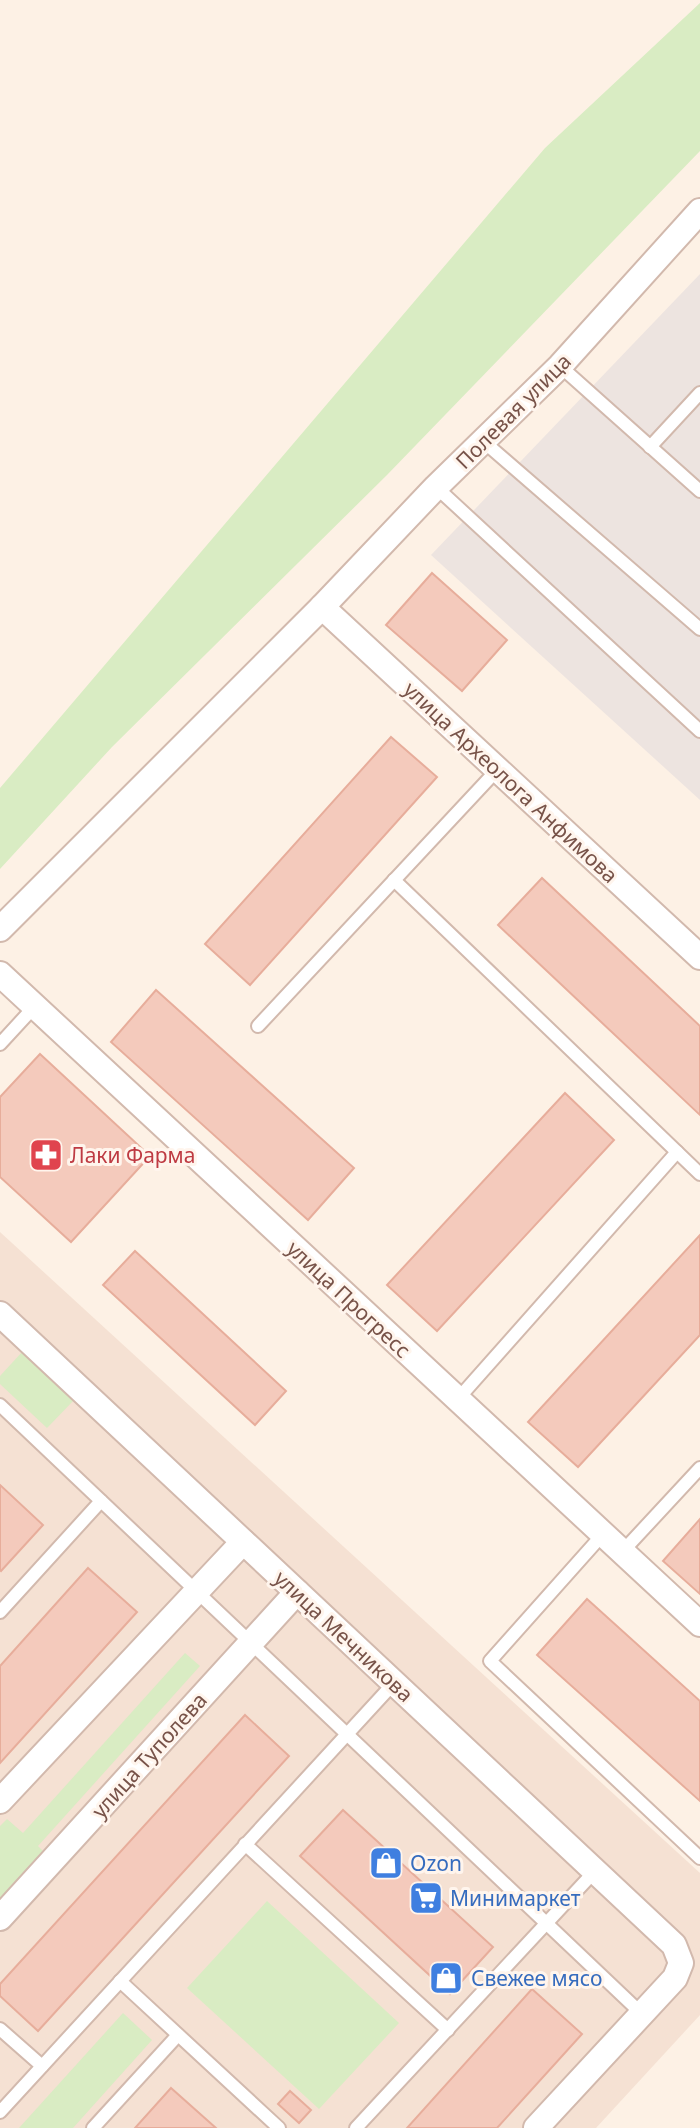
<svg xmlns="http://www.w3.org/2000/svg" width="700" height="2128" viewBox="0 0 700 2128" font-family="'Noto Sans',sans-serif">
  <rect width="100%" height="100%" fill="#fdf1e5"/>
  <path fill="#f5e1d3" d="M0,1232L700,1873V2015L596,2128H0Z"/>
  <path fill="#ede4e0" d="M700,274V800L431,555Z"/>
  <g fill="#d9ecc3">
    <path d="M700,3V151L387,475L112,747L0,869V788L545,148Z"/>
    <path d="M23,1351L75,1399L47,1428L0,1384V1376Z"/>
    <path d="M185,1653L200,1666L38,1846L49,1857L0,1900V1826L7,1819L23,1833Z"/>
    <path d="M267,1901L399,2023L319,2109L187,1988Z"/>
    <path d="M123,2013L152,2040L73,2128H19Z"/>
  </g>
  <g fill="#f4cabc" stroke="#e7ad9b" stroke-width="2">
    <path d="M432,573L507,640L462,691L386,625Z"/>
    <path d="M391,737L437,777L250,985L205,944Z"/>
    <path d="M542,878L700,1026V1115L498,925Z"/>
    <path d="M156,990L354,1168L308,1220L111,1042Z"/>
    <path d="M40,1054L150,1156L71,1242L0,1177V1097Z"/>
    <path d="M565,1093L614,1140L437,1331L387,1285Z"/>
    <path d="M700,1235V1335L578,1467L528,1422Z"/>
    <path d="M135,1251L286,1391L255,1425L103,1285Z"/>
    <path d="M0,1485L43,1525L1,1571L0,1570Z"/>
    <path d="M700,1519V1594L663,1561Z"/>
    <path d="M88,1568L137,1612L0,1763V1666Z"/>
    <path d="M587,1599L700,1701V1801L537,1655Z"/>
    <path d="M245,1715L289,1756L38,2031L0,1996V1984Z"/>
    <path d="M343,1810L493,1947L450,1994L300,1856Z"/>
    <path d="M532,1989L582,2034L497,2128H407Z"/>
    <path d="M171,2088L216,2128H135Z"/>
    <path d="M290,2091L311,2110L299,2123L278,2104Z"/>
  </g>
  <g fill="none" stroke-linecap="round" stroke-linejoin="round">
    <defs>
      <g id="lane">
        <path d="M560,366L700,491"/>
        <path d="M483,441L700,629"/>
        <path d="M650,447L700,393"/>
        <path d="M436,487L700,731"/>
        <path d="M394,880L700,1174"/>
        <path d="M258,1026L497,770"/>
        <path d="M0,1044L35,1006"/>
        <path d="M457,1400L677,1152"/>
        <path d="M0,1405L642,2014"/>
        <path d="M604,1533L490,1661L700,1858"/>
        <path d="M623,1551L700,1468"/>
        <path d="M0,1612L101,1501"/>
        <path d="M245,1844L448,2030"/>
        <path d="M120,1981L279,2128"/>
        <path d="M0,2029L42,2066"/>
        <path d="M0,2112L394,1683"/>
        <path d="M93,2128L178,2035"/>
        <path d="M356,2128L595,1871"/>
      </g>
      <g id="street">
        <path d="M322,607L700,957"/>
        <path d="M0,929L322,607L436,487L560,366L700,211"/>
        <path d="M0,974L700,1624"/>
        <path d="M0,1314L674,1945L681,1963L675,1978L536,2128"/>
        <path d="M0,1801L243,1542"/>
        <path d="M0,1918L297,1592"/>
      </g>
    </defs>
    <use href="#lane" stroke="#d2b9ad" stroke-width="16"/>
    <use href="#street" stroke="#d2b9ad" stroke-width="28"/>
    <use href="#lane" stroke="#fff" stroke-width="12"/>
    <use href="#street" stroke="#fff" stroke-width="24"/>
  </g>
  <defs>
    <symbol id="pharmacy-square" viewBox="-11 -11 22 22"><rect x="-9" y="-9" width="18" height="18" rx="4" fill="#e0444e" stroke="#fff5ed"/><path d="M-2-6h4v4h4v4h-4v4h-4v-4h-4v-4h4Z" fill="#fff"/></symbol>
    <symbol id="shop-square" viewBox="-11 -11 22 22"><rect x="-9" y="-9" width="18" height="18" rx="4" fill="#3f7fe0" stroke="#fff5ed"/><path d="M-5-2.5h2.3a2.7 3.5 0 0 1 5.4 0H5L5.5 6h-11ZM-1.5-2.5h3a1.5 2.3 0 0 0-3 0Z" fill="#fff"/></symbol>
    <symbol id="supermarket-square" viewBox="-11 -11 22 22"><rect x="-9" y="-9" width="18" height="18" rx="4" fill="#3f7fe0" stroke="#fff5ed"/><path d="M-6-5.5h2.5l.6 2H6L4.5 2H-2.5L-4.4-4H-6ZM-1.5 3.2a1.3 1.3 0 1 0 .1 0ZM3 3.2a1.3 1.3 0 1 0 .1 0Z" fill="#fff"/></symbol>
  </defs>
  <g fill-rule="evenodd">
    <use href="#pharmacy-square" x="27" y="1136" width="38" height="38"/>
    <use href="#shop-square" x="367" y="1844" width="38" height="38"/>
    <use href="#supermarket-square" x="407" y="1879" width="38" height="38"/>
    <use href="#shop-square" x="427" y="1959" width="38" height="38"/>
  </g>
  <g text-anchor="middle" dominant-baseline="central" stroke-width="6" stroke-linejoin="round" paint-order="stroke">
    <g font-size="21" fill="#785349" stroke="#fff5ed">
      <text transform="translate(513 411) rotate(-45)">Полевая улица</text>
      <text transform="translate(511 782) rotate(43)">улица Археолога Анфимова</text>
      <text transform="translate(349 1299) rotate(43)">улица Прогресс</text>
      <text transform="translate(344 1636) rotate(43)">улица Мечникова</text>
      <text transform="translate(149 1755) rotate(-48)">улица Туполева</text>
    </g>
    <g font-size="21" fill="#be3a42" stroke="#fff5ed" text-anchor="start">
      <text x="70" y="1155">Лаки Фарма</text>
    </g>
    <g font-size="21" fill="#366cbe" stroke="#fff5ed" text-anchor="start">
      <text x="410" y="1863">Ozon</text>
      <text x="450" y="1898">Минимаркет</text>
      <text x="471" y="1978">Свежее мясо</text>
    </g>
  </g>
</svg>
